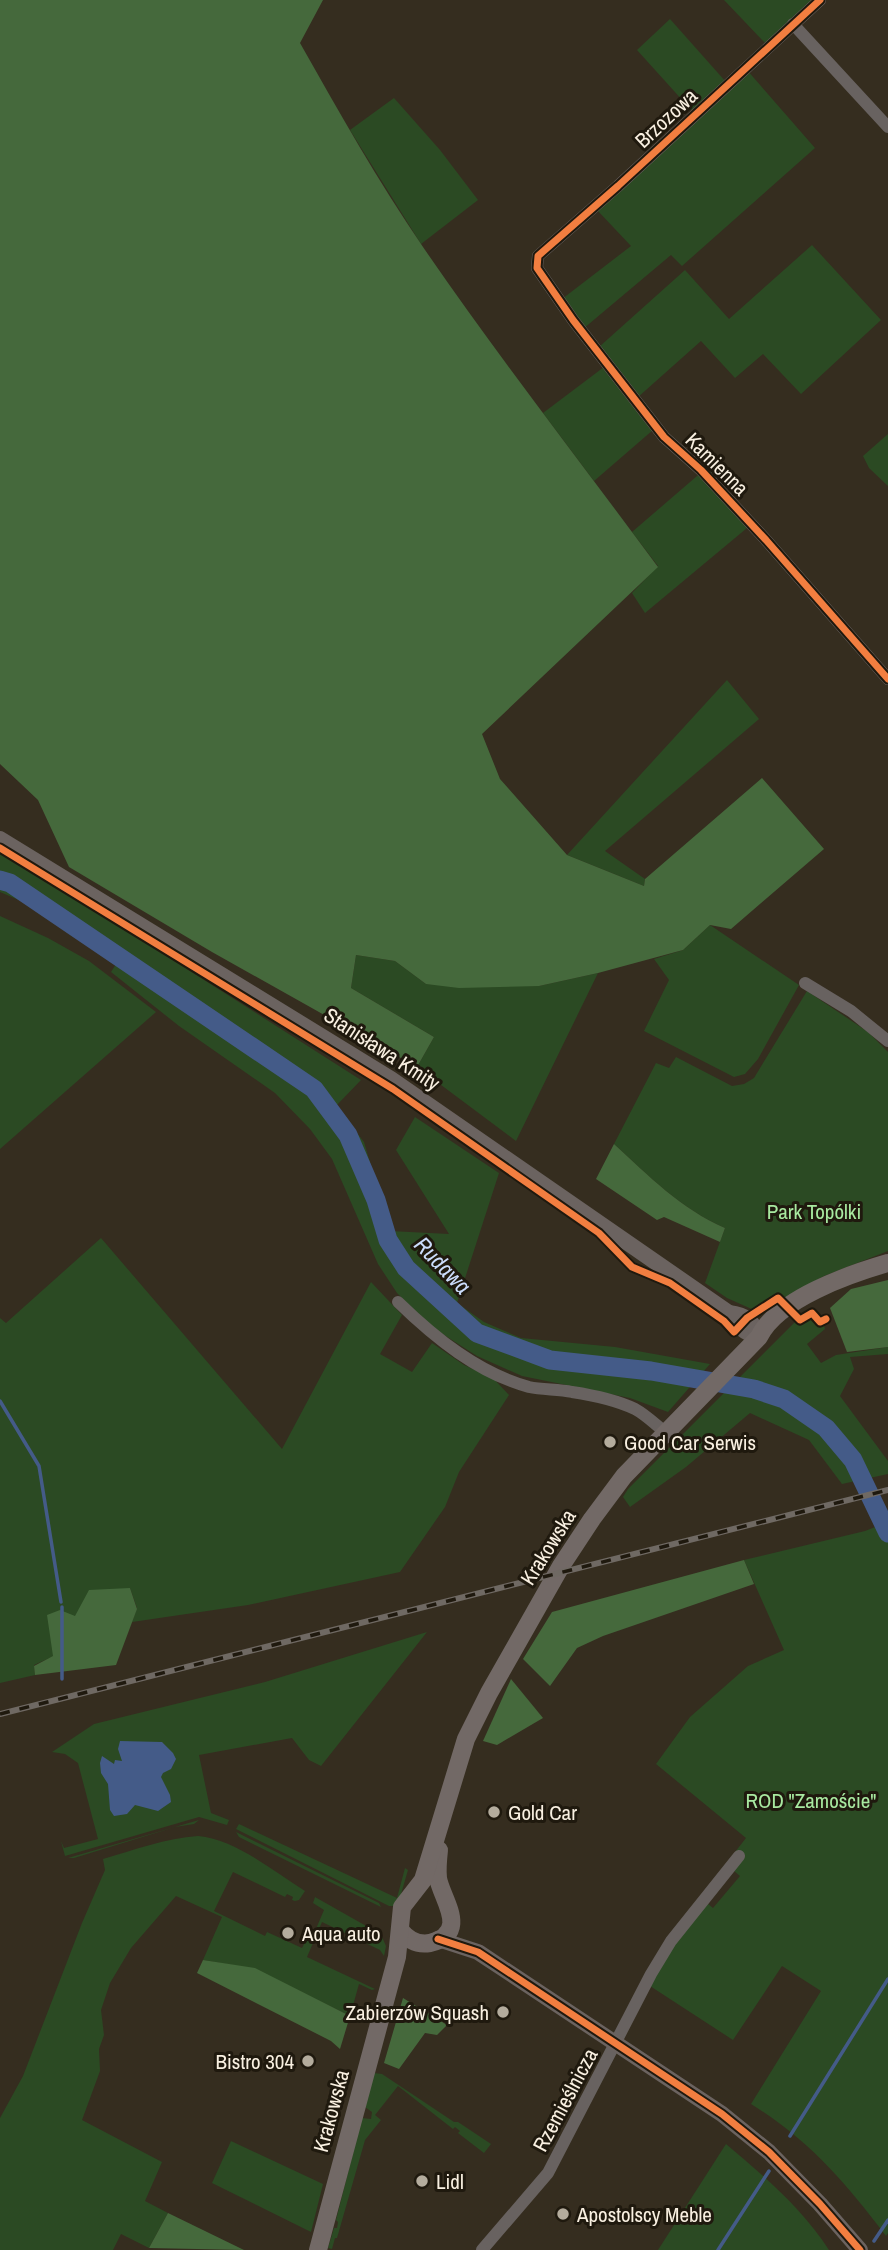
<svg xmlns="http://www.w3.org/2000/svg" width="888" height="2250" viewBox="0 0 888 2250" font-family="'Archivo Narrow',sans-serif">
  <rect width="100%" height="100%" fill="#352d1f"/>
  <g fill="#2b4a23">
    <path d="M724,0H812L766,44Z"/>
    <path d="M670,19L726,82L693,112L637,50Z"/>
    <path d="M747,70L815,148L682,266L671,255L583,329L562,299L631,246L597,210Z"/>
    <path d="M394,98L440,150L478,200L421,244L350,130Z"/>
    <path d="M812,245L881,320L801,394L763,354L735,378L701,341L637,398L599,347L685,270L729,319Z"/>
    <path d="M604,367L653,430L594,481L543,413Z"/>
    <path d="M888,434V486L869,468L863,456Z"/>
    <path d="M707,452L723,466L711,477L753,523L645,613L632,593L658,566L632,532L704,470L696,462Z"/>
    <path d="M727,680L759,719L605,851L645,879L644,886L567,855Z"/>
    <path d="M0,850L361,1080L336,1106L364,1142L390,1231L449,1234L396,1150L415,1117L499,1173L457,1303L484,1322L521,1338L615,1347L710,1364L668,1412L630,1398L522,1376L477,1356L430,1326L397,1293L378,1264L332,1159L310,1129L275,1093L179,1026L111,972L118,961L42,910L0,892Z"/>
    <path d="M0,916L48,938L89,961L156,1012L0,1149Z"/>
    <path d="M710,925L799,985L758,1059L745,1074L734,1077L644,1031L669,980L654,959L683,950Z"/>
    <path d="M356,955L395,961L426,984L539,986L598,973L516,1141L417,1067L434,1037L351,988Z"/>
    <path d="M807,991L868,1032L888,1052V1251L824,1276L784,1299C773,1292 764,1304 756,1311L727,1298L705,1283L725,1228C681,1209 649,1176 614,1144L656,1063L669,1068L676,1057L732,1086L744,1084L754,1078Z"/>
    <path d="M101,1238L282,1449L371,1282L402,1315L380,1354L412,1372L432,1343L464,1365L493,1378L509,1395L459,1472L445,1507L400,1572L248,1605L132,1622L137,1608L130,1588L54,1656L34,1665L35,1675L0,1683V1318L6,1323Z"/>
    <path d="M810,1317L818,1325L823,1322L825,1329L807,1344L821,1363L836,1355L888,1347V1354L850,1357L854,1369L840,1396L888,1461V1474L842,1484L809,1440L750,1413L686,1467L630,1507L623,1497L628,1489L796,1321L803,1322Z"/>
    <path d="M888,1522V2233L886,2236C845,2182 809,2140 751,2104L821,1991L782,1966L733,2040L650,1986L670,1950L707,1903L713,1908L740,1876L734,1871L735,1852L746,1838L656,1764L690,1717L748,1666L784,1650L744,1560L865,1531Z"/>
    <path d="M427,1632L321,1766L309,1760L292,1738L199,1755L211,1813L229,1820L227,1825L199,1817L65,1856L61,1841L64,1848L98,1839L78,1763L65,1754L52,1752L94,1724L265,1682Z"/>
    <path d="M199,1820L194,1824L175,1827L74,1858H68Z"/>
    <path d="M239,1824L397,1898L405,1868L408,1870L399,1901L394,1906H389L236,1829Z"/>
    <path d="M236,1832L379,1903L381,1907L239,1837Z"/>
    <path d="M198,1836C237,1840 273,1871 305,1891L299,1900L295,1901L292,1900L293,1897L287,1894L285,1897L233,1872L214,1911L265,1936L267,1932L302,1948L309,1934L313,1936L324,1910L313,1903L315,1897L368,1927L367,1930L382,1937L386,1946L384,1956L380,1950L322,1922L307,1957L375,1989L372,1990L359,1984L350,2016L255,1969L203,1960L222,1917L176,1896L131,1948L110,1983L101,2010L104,2035L99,2049L100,2071L82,2120L162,2162L145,2201L168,2213L149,2248L121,2234L113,2250H0V2118L23,2076L82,1923L105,1870L103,1859C134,1850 166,1838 198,1836Z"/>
    <path d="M374,2073L382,2074L454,2122H458L491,2144L484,2153L458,2133L460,2131L455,2127L453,2129L398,2086L375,2115L381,2120L365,2140L337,2238H335L332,2249L328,2248L334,2228H337L338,2222L336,2220L362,2118L371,2119L372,2112L365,2107Z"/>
    <path d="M231,2141L323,2184L311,2232L212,2183Z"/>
    <path d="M726,2144C764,2176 802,2208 829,2250H658Z"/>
  </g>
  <g fill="#45693c">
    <path d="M0,0H323L300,43C339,112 378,181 423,247C498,356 579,460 658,567L482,734L500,779L567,855L644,886L645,879L762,778L824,849L731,929L710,925L683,950L598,973L539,986L459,988L426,984L395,961L356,955L351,988L434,1037L417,1067L212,952L69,867L38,800L0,764Z"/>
    <path d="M614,1144C649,1176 681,1209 725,1228L720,1242L664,1217L657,1220L596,1179Z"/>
    <path d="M888,1280V1347L847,1352L830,1308L851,1289Z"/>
    <path d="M744,1560L754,1584L603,1636L577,1648L550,1686L523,1659L552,1612Z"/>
    <path d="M130,1588L137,1609L116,1665L35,1675L34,1666L53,1656L47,1615L60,1610L75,1616L89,1590Z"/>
    <path d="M511,1679L543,1718L497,1745L483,1741Z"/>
    <path d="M203,1960L255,1968L350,2016L340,2049L331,2041L197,1973Z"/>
    <path d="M403,1998L447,2025L437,2035L425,2033L399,2069L384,2063Z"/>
    <path d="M168,2213L244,2250L149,2248Z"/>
  </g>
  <path fill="#445b88" d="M120,1741L162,1742L173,1753L176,1759L171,1769L163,1773L161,1777L170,1795L171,1802L158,1811L135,1805L127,1814L114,1816L110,1810L108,1784L101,1773L100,1763L102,1756L114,1764L115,1760L122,1761L118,1749Z"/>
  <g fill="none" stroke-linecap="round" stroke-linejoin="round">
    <g stroke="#445b88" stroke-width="3.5">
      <path d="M0,1401L39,1466L61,1602"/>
      <path d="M62,1679V1607"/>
      <path d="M790,2136L888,1979"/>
      <path d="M874,2241L888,2220"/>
      <path d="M718,2250L769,2171"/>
    </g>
    <path stroke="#445b88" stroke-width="19" d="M0,880L10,883L314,1089L348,1135L376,1200L388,1240L406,1268L477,1333L550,1360L651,1371L754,1389L784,1399L826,1428L853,1460L888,1533"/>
    <g stroke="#686260" stroke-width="12">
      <path d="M820,0L618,186L538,256L537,268L573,320L664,437L701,470L766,540L888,679"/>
      <path d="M793,24L888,127"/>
      <path d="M805,983L851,1011L888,1041"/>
      <path d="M398,1302C435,1338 478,1373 529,1387C543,1390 558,1389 572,1392C592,1395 616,1400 635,1409C646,1415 655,1424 665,1432"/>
      <path d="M482,2250L548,2173L651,1974L671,1941L739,1856"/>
    </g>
    <g stroke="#6b6360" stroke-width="16">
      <path d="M0,839L391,1079L729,1313C737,1326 744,1333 759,1337"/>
      <path d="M729,1313C746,1315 753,1321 759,1337"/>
      <path d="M438,1939L478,1952L722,2114L769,2152L820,2204L860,2250"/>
    </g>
    <g stroke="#726966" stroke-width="18">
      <path d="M401,1931C408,1940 418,1945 430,1943C471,1933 441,1898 438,1878C437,1869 438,1859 439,1850"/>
      <path d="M318,2250L397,1957L402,1907L423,1880L466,1739L489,1693L561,1566L592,1519L624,1476L759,1337C777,1299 850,1274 888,1263"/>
    </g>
    <defs>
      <path id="rail" d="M0,1714L888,1490"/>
    </defs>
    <use href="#rail" stroke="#6f6963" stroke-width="6"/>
    <use href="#rail" stroke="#1f190e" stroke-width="3.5" stroke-dasharray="10" stroke-linecap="butt"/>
    <defs>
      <g id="cycleway">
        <path d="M820,0L618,186L538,256L537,268L573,320L664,437L701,470L766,540L888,679"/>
        <path d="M0,848L393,1089L599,1233L632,1267L670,1283L724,1321L734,1332L747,1318L778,1298L800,1320L812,1313L820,1322L826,1319"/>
        <path d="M438,1939L478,1952L722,2114L769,2152L820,2204L860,2250"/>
      </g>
    </defs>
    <use href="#cycleway" stroke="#1f190e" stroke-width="11"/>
    <use href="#cycleway" stroke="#f27e40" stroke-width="7"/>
  </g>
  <g fill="#b4ac9d" stroke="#1f190e" stroke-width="2.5">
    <circle cx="610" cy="1442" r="7"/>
    <circle cx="494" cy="1812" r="7"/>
    <circle cx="288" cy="1933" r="7"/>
    <circle cx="503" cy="2012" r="7"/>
    <circle cx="308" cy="2061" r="7"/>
    <circle cx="422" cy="2181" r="7"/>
    <circle cx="563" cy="2214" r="7"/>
  </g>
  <g text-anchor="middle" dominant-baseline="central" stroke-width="6" stroke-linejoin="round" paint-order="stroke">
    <g font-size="21" fill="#f9f0e1" stroke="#1f190e">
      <text transform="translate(666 118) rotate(-43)">Brzozowa</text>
      <text transform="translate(717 464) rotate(45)">Kamienna</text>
      <text transform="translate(382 1049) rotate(33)">Stanisława Kmity</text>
      <text transform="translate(548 1547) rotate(-58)">Krakowska</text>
      <text transform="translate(565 2100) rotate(-62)">Rzemieślnicza</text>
      <text transform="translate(331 2111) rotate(-75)">Krakowska</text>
    </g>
    <g font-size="21" fill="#a8e9a0" stroke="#1f190e">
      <text x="814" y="1211">Park Topólki</text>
      <text x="811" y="1800">ROD "Zamoście"</text>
    </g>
    <g font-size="21" fill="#f9f0e1" stroke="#1f190e" text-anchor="start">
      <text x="624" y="1442">Good Car Serwis</text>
      <text x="508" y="1812">Gold Car</text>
      <text x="302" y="1933">Aqua auto</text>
      <text x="489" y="2012" text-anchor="end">Zabierzów Squash</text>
      <text x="294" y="2061" text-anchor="end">Bistro 304</text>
      <text x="436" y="2181">Lidl</text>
      <text x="577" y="2214">Apostolscy Meble</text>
    </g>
    <g font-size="23" font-style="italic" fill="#cbdcfb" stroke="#1f190e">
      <text transform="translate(443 1265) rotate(46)">Rudawa</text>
    </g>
  </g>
</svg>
